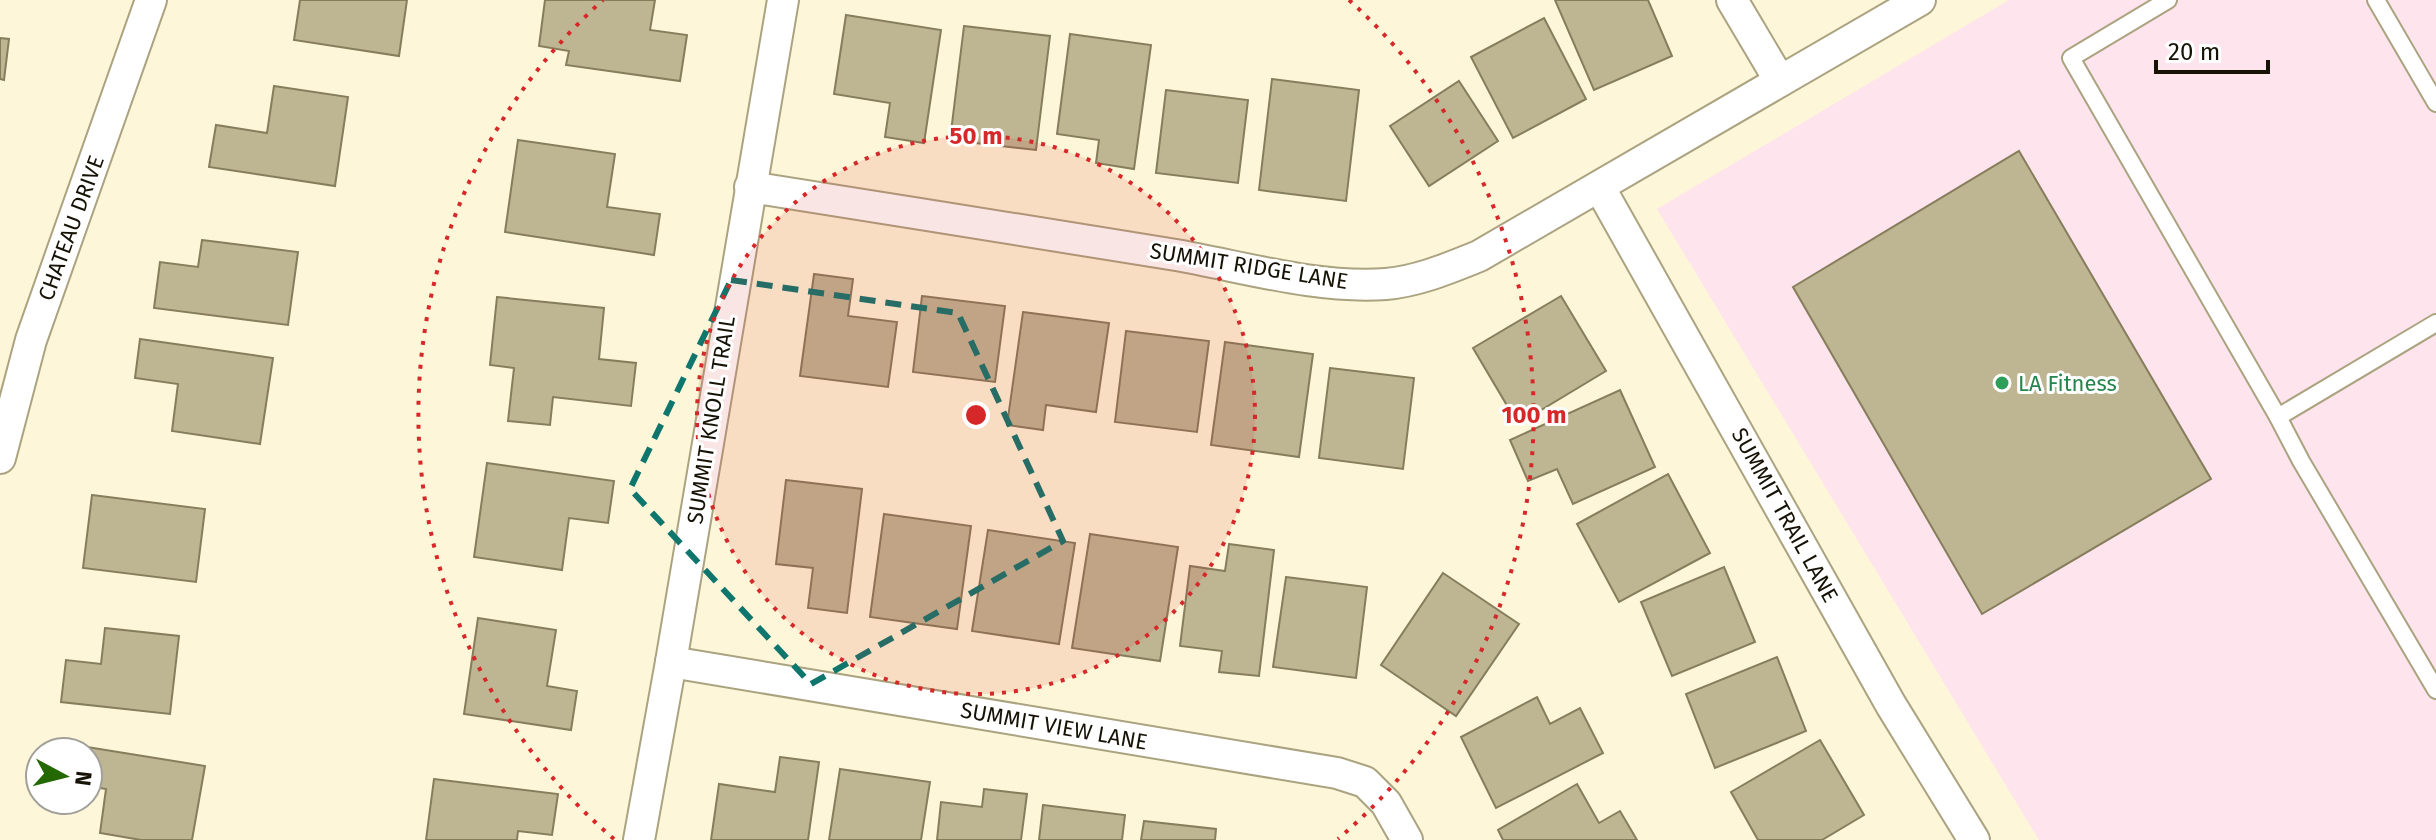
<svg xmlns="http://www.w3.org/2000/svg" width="2436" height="840" viewBox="0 0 2436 840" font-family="'Fira Sans',sans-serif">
  <rect width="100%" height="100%" fill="#fdf6d9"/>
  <path fill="#fee4ec" d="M2009,0H2436V840H2039L1657,209Z"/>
  <g fill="#beb692" stroke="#867d5c" stroke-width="2">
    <path d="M300,0H407L399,56L294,40Z"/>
    <path d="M545,0H655L650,30L687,35L680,81L566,65L569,51L539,46Z"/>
    <path d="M1555,0H1648L1672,56L1594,90Z"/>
    <path d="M846,15L941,30L924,143L885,137L890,103L834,94Z"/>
    <path d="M1544,18L1586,99L1513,138L1471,57Z"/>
    <path d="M964,26L1050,36L1036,150L950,140Z"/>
    <path d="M1070,34L1151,45L1134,169L1096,163L1099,140L1057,134Z"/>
    <path d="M0,38L9,39L4,80L0,79Z"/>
    <path d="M1272,79L1359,90L1346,201L1259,190Z"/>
    <path d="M1459,81L1498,141L1429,186L1390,126Z"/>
    <path d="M274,86L348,97L335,186L209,167L216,125L267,133Z"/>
    <path d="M1166,90L1248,100L1238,183L1156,173Z"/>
    <path d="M518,140L615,154L607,207L660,214L654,255L505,232Z"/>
    <path d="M2019,151L2211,479L1982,614L1793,287Z"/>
    <path d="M202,240L298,252L288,325L154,308L160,262L198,267Z"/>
    <path d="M814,274L853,279L848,316L897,322L888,387L800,376Z"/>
    <path d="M922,296L1005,306L995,382L913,372Z"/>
    <path d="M1561,296L1606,371L1518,424L1473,348Z"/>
    <path d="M497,297L604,308L599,359L636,363L631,406L553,397L550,425L508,421L514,368L490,365Z"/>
    <path d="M1023,312L1109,323L1096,412L1046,405L1043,430L1007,425Z"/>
    <path d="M1126,331L1209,341L1197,432L1115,422Z"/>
    <path d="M140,339L273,358L260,444L172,431L178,384L135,378Z"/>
    <path d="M1225,342L1313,354L1299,457L1211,445Z"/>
    <path d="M1330,368L1414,378L1403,469L1319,458Z"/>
    <path d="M1620,390L1655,467L1573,504L1557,469L1528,481L1510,440Z"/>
    <path d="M487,463L614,481L608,523L569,518L562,570L474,557Z"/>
    <path d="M1668,474L1710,553L1619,602L1577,524Z"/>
    <path d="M786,480L862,489L847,613L808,608L813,568L776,564Z"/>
    <path d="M92,495L205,509L196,582L83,568Z"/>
    <path d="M884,514L971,526L957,629L870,617Z"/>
    <path d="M988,530L1075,543L1059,644L972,631Z"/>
    <path d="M1090,534L1178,547L1160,661L1072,648Z"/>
    <path d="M1229,544L1274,550L1259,676L1219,672L1222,651L1180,646L1190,566L1225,571Z"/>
    <path d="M1724,567L1755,642L1672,676L1641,602Z"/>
    <path d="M1443,573L1519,624L1456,716L1381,665Z"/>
    <path d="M1286,577L1367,587L1356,678L1273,667Z"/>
    <path d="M478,618L556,630L547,686L577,691L571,730L464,714Z"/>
    <path d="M105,628L179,636L170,714L61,702L66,660L101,664Z"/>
    <path d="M1777,657L1806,731L1715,768L1686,694Z"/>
    <path d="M1537,697L1550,724L1580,708L1603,753L1496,808L1461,737Z"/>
    <path d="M1820,740L1864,815L1822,840H1758L1731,792Z"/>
    <path d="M56,742L205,766L192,840H141L100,833L106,789L88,786V752H54Z"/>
    <path d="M780,757L819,762L808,840H711L719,784L775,792Z"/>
    <path d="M840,769L930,782L921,840H829Z"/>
    <path d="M434,779L558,794L552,835L518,831L517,840H426Z"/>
    <path d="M1577,784L1599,823L1620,811L1637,840H1503L1498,830Z"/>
    <path d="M984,789L1027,794L1021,840H937L941,802L982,807Z"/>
    <path d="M1043,805L1125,815L1122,840H1039Z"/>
    <path d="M1144,821L1216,829L1215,840H1141Z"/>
  </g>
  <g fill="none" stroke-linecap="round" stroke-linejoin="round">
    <defs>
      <g id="service">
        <path d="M2168,0L2071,58L2278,417"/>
        <path d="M2376,0L2436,103"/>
        <path d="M2436,323L2278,417L2301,461L2436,690"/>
      </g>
      <g id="minor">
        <path d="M1732,0L1780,81"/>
        <path d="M750,187C892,210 1034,231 1176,255C1244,267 1317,289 1386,284C1419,281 1449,268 1479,256L1920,0"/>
        <path d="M1600,188L1891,705L1974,840"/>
        <path d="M0,458L31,340L151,0"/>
        <path d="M671,662L1337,773L1365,782L1386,803L1407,840"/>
        <path d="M639,840L671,662L783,0"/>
      </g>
    </defs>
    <use href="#service" stroke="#aba380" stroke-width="20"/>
    <use href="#minor" stroke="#aba380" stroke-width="34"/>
    <use href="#service" stroke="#fff" stroke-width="16"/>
    <use href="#minor" stroke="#fff" stroke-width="30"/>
  </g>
  <path fill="none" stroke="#0f766e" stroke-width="6" stroke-dasharray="16 10" stroke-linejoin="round" d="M731,280L958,313L1063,541L811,684L630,489Z"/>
  <circle cx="976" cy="415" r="279" fill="#d62828" fill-opacity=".12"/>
  <g fill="none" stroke="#d62828" stroke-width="4" stroke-dasharray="4 8">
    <circle cx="976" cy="415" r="279"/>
    <path d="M614 839A558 558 0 0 1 603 0M1349 0A558 558 0 0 1 1338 839"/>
  </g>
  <circle fill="#2e9e5b" stroke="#fff" stroke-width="3" cx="2002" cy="383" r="8"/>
  <g text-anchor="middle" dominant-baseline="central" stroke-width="6" stroke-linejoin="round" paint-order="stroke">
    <g font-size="22" fill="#161206" stroke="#fff">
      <text transform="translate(71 228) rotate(-70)">CHATEAU DRIVE</text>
      <text transform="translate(1249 266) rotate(9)">SUMMIT RIDGE LANE</text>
      <text transform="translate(711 420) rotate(-81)">SUMMIT KNOLL TRAIL</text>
      <text transform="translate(1785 515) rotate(61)">SUMMIT TRAIL LANE</text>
      <text transform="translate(1054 726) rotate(10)">SUMMIT VIEW LANE</text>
    </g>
    <g font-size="22" fill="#27864d" stroke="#fff" text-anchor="start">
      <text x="2018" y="383">LA Fitness</text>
    </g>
  </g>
  <circle cx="976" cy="415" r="12" fill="#d62828" stroke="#fff" stroke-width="4"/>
  <g font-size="24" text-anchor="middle" font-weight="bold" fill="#d62828" stroke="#fff" stroke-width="6" stroke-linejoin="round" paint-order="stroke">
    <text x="976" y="144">50 m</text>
    <text x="1534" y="423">100 m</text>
  </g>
  <g transform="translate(64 776) rotate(97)"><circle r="38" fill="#ffffff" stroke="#a2a09b" stroke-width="2"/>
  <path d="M0-6L14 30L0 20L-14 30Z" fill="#236800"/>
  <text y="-12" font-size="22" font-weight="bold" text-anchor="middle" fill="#161206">N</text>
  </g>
  <path d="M2156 60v12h112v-12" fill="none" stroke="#161206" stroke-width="4"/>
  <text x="2168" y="60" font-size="24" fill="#161206" stroke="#ffffff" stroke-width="6" paint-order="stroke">20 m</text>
</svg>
